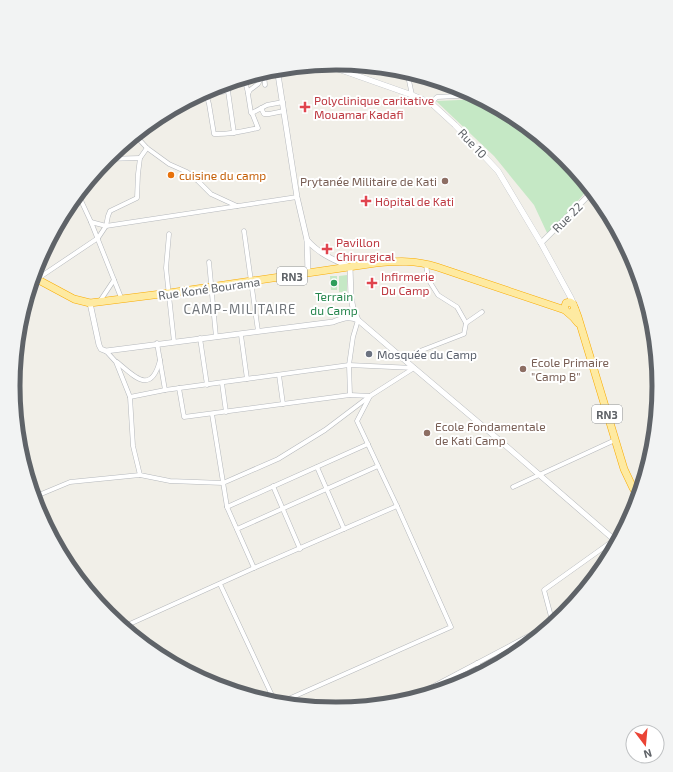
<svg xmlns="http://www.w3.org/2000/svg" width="673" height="772" viewBox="0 0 673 772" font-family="'Exo 2',sans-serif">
  <rect width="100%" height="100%" fill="#f1efe8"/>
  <g fill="#c5e8c5">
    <path d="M483,99L516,117L533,131V133C555,147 573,167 590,187L548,235L534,205L494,156L436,101Z"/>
    <path d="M347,275V292H339V276Z"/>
    <path d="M330,276H337V290H331Z"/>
  </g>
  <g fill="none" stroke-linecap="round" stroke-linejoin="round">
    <defs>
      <g id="minor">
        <path d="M264,71V74L265,85"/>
        <path d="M407,71L412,95"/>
        <path d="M247,77L246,85L248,93"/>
        <path d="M230,82L228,91L234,133"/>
        <path d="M229,89L235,85L238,79"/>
        <path d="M205,91L207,94V97L209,104L214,134C229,135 244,131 258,128L252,113L267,105L283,102"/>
        <path d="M207,94L228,91L224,84"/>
        <path d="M431,103L437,97L476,95"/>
        <path d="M261,108L264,114H269L284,111"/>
        <path d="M252,113H251L248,94L250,90L258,84L264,74"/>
        <path d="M135,135L147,148L169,164L187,172L198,181L211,194L237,206"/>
        <path d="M106,159L140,158"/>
        <path d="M78,194L91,222L122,300"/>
        <path d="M91,222L106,226L108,216L110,211L137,198L138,174L140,158L147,148"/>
        <path d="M244,231L258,331"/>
        <path d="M169,234L166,268L174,342"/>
        <path d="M209,262L216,337"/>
        <path d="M37,279L98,238L106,226L297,197"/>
        <path d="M100,301L114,280"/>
        <path d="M466,323L482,312"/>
        <path d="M241,335L247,379"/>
        <path d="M200,338L207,385"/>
        <path d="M157,343L165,390"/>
        <path d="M106,351L116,362L130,397L133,446L140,475L170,481L223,483L278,459L325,430L370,396L414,368"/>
        <path d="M403,359L407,356L464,334L466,323L457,307L438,295L428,279L426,264"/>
        <path d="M117,362C134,376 151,396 160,360"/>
        <path d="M279,375L283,404"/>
        <path d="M222,383L226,412"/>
        <path d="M179,388L184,417L350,395L370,396L357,421L397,506L451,627L277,704"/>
        <path d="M350,395L349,365L353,337L358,320"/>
        <path d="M130,397L165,390L349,365L414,368"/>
        <path d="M212,414L227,507L254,568"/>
        <path d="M317,467L344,529"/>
        <path d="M273,486L300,549"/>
        <path d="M513,487L615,440"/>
        <path d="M34,497L70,482L140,475"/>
        <path d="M227,507L368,444"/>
        <path d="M237,529L378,466"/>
        <path d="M220,584L276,704"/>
        <path d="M560,619L561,611L570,602L584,592"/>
        <path d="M553,624L544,590L614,540"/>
        <path d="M123,627L254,568L397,506"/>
        <path d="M514,644L519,653"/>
        <path d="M477,663L483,673"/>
        <path d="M433,693L430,688L553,623"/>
        <path d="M285,700L293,705"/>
      </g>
      <g id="tertiary">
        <path d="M277,68L297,197L307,240L308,273"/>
        <path d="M307,240C319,254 334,260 350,267L351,297L353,308L358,320"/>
        <path d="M541,243L593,191"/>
        <path d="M90,303L99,345L101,349L106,351L333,322C343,318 348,316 358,320L414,368L505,445L618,543"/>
      </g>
      <path id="secondary" d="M324,64L412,95L431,103L455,125L498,171L541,243L571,298L574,305"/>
      <g id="trunk">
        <path d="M33,277L74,299L90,303L169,293L376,263C398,261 415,260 437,267L565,310"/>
        <path d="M575,309L578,317L624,469L633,488L639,498"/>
        <path d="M573,311L575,309L573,304L570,302L566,303L565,306V310L573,317L578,323"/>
      </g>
    </defs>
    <use href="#minor" stroke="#b5b8bc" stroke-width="5"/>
    <use href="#tertiary" stroke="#b5b8bc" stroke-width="6"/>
    <use href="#secondary" stroke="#b6babf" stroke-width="6"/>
    <use href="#trunk" stroke="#f9ab00" stroke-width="8"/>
    <use href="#minor" stroke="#fff" stroke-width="4"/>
    <use href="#tertiary" stroke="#fff" stroke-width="5"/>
    <use href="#secondary" stroke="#fff" stroke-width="5.5"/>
    <use href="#trunk" stroke="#feeaa1" stroke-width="7"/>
  </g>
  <g fill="#e0444e" stroke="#fff" stroke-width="1.5">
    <path d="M303 101h4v4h4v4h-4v4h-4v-4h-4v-4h4z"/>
    <path d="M364 195h4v4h4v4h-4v4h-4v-4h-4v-4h4z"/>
    <path d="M325 243h4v4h4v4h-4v4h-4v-4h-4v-4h4z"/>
    <path d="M370 277h4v4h4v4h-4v4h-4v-4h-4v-4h4z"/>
  </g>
  <circle fill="#e8710a" stroke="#fff" stroke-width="1.5" cx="171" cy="175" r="4"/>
  <g fill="#8d6e63" stroke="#fff" stroke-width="1.5">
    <circle cx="445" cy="181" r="4"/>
    <circle cx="523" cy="369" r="4"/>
    <circle cx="427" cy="433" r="4"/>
  </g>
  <circle fill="#2e9e5b" stroke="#fff" stroke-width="1.5" cx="334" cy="283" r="4"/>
  <circle fill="#6b7280" stroke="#fff" stroke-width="1.5" cx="369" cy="354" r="4"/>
  <g text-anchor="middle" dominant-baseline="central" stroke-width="4" stroke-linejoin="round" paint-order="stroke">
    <g fill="#fff" stroke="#8f9295" stroke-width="1">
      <rect x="277" y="267" width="30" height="18" rx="3"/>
      <rect x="592" y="405" width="30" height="18" rx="3"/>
    </g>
    <g font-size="11" font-weight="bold" fill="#5f6368">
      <text x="292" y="276">RN3</text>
      <text x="607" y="414">RN3</text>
    </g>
    <g font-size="12" fill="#be3a42" stroke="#fff" text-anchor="start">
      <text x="314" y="100">Polyclinique caritative<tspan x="314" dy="14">Mouamar Kadafi</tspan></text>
      <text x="375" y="201">Hôpital de Kati</text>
      <text x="336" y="242">Pavillon<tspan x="336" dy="14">Chirurgical</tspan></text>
      <text x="381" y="276">Infirmerie<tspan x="381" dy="14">Du Camp</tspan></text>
    </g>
    <g font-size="12" fill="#5f6368" stroke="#fff">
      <text transform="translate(473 143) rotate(47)">Rue 10</text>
      <text transform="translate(567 217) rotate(-45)">Rue 22</text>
      <text transform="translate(209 288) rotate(-8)">Rue Koné Bourama</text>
    </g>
    <g font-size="12" fill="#c56008" stroke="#fff" text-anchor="start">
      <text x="179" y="175">cuisine du camp</text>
    </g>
    <g font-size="12" fill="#785e54" stroke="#fff" text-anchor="start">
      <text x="437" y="181" text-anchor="end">Prytanée Militaire de Kati</text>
      <text x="531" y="362">Ecole Primaire<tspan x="531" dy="14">"Camp B"</tspan></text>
      <text x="435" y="426">Ecole Fondamentale<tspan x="435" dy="14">de Kati Camp</tspan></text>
    </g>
    <g font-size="12" fill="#27864d" stroke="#fff">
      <text x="334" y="296">Terrain<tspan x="334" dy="14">du Camp</tspan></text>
    </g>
    <g font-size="12" fill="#5b616d" stroke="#fff" text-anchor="start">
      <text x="377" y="354">Mosquée du Camp</text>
    </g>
    <g font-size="13" letter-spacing="1" fill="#70757a" stroke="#fff">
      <text x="240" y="309">CAMP-MILITAIRE</text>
    </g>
  </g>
  <path d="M0 0H673V772H0ZM20 386a316 316 0 1 1 632 0a316 316 0 1 1-632 0Z" fill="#f2f3f3" fill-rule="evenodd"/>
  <path fill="none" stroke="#5f6368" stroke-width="5" d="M20 386a316 316 0 1 1 632 0a316 316 0 1 1-632 0Z"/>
  <g transform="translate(645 744) rotate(164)"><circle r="19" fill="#ffffff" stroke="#bfc1c3"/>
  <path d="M0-3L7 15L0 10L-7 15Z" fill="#ea4335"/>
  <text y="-6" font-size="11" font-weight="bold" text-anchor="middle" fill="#5f6368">N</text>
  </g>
</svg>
